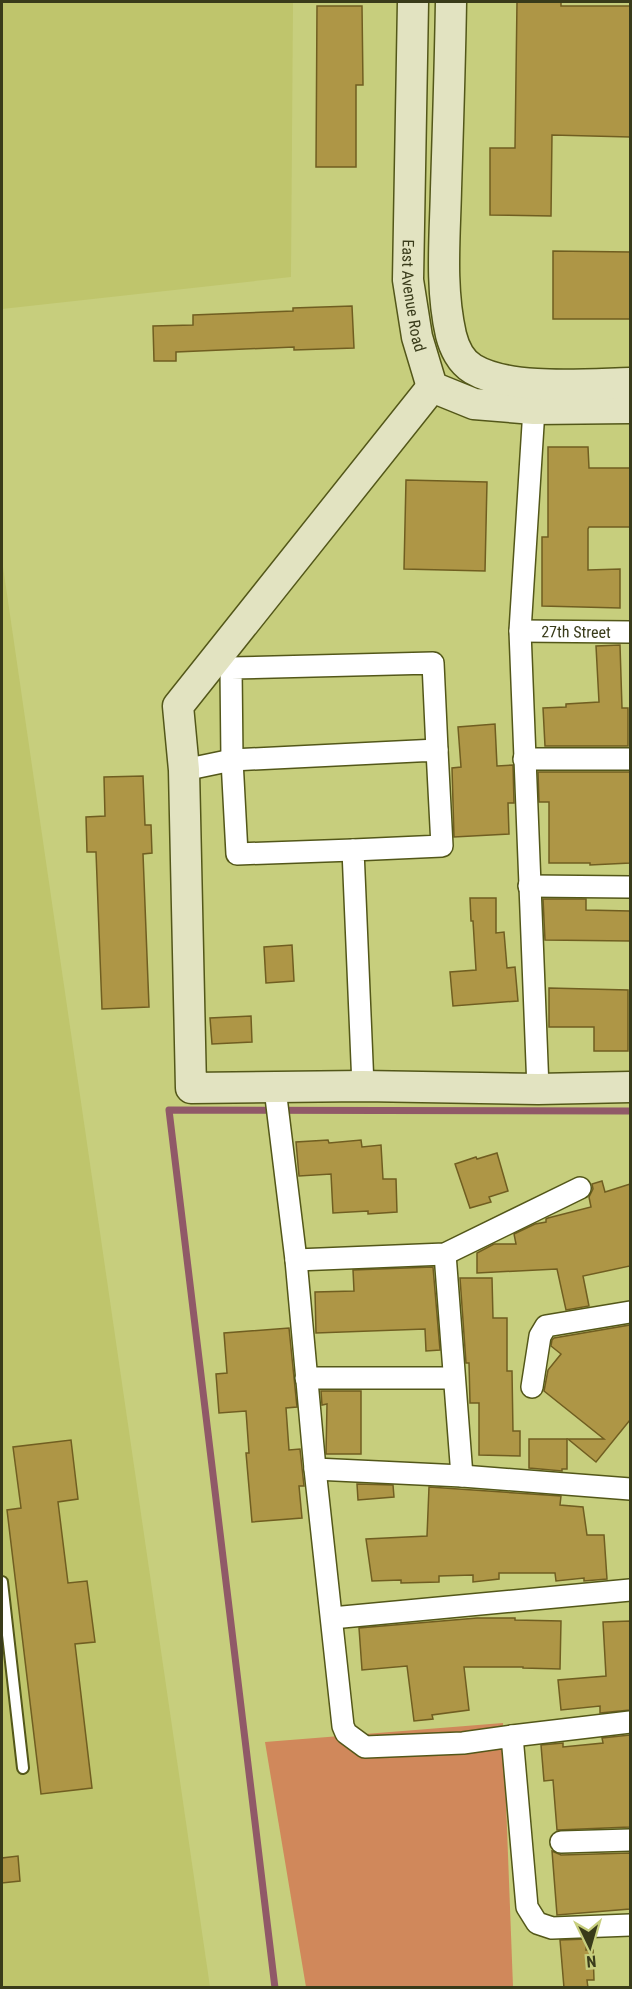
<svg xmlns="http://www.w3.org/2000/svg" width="632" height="1989" viewBox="0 0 632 1989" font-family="'Roboto Condensed',sans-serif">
  <rect width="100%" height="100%" fill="#c7ce7d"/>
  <g fill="#bfc56c">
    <path d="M2,2H293L291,277L2,309Z"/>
    <path d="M2,560L210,1987H2Z"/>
  </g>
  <path fill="#d0885b" d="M503,1723L513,1987H306L265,1742Z"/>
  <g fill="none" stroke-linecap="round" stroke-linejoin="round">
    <path stroke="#905968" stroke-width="7" d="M275,1988L169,1110L630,1111"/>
  </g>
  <g fill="#ae9646" stroke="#705e21" stroke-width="1.5">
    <path d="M517,2H561V6H630V137L552,135L551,216L490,215V148H515Z"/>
    <path d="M317,6H362L363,85H356V167H316Z"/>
    <path d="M553,251L630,252V319H553Z"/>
    <path d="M352,306L354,348L294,350V347L176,352V361H154L153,326L193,325V315L293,311V308Z"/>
    <path d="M548,447H588L589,468H630V527H589L588,529V570L620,569V608L542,606V537H548Z"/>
    <path d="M406,480L487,482L485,571L404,569Z"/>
    <path d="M620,645L622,708H628V746H545L543,708L566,707V704L599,702L596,646Z"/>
    <path d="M495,724L497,766L513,765L514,803H508L509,834L454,837L452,768L461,767L458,727Z"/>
    <path d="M538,772H630V863L590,865V863H549V802H539Z"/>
    <path d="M143,776L145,825H151L152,853L143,854L149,1007L102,1009L96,852H87L86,817L105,816L104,777Z"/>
    <path d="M470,898H496V933L504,932L507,968L515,967L518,1001L453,1006L450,972L476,970L473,921H471Z"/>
    <path d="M543,899H586V910L630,911V941L545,940Z"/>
    <path d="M292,945L294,981L266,983L264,947Z"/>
    <path d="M549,988L628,990V1051H594V1027H549Z"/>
    <path d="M251,1016L252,1042L212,1044L210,1018Z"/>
    <path d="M328,1140L329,1143L361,1140L362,1147L381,1145L383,1179H396L397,1212L368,1214V1211L333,1213L331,1174L299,1176L296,1142Z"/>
    <path d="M497,1153L508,1191L489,1197L491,1202L470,1208L455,1164L476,1157L477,1159Z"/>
    <path d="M602,1181L605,1192L630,1184V1266L583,1276L589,1306L566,1310L557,1269L477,1273V1253L494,1244H516L514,1234L535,1224L546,1222V1219L548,1218L591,1207L589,1197L593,1189L592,1184Z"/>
    <path d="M433,1267L440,1350L426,1351L425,1329L316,1333L315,1292L354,1291L353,1270Z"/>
    <path d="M460,1278H492L493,1318H507V1371H512L513,1431H520V1456L479,1455V1403H470L469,1363H466Z"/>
    <path d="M630,1325V1420L596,1462L568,1439H604L544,1391L548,1370L561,1354L551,1346L552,1340L554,1338Z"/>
    <path d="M289,1328L297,1407L286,1408L289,1450L300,1449L304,1486H299L302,1518L252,1522L246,1453H249L246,1411L219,1413L216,1374L227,1373L224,1333Z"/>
    <path d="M321,1391H361V1454H326L327,1404L322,1405Z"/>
    <path d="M529,1439H567V1469H562V1471L529,1468Z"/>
    <path d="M71,1440L78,1499L58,1502L68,1583L87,1581L95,1642L75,1644L92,1788L41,1794L7,1510L21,1508L13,1447Z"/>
    <path d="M357,1484L393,1485L394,1497L358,1500Z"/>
    <path d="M429,1487L561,1496L560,1505L583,1507L587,1535H604L607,1579L584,1581V1578L556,1581L555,1573H499V1579L473,1582V1575L439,1576V1582L401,1583V1580L372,1581L366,1539L427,1536Z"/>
    <path d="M477,1618H515V1620L561,1621L560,1669L523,1668V1667H464L469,1710L432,1715L433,1719L414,1721L407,1666L362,1670L359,1628Z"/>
    <path d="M630,1621V1710L600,1713V1706L561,1710L558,1680L606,1676L603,1622Z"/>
    <path d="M630,1735V1827L557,1830L553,1780L544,1781L541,1745L563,1743V1747L603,1743L602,1738Z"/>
    <path d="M552,1851L561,1855L630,1853V1909L557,1915Z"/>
    <path d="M18,1856L20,1881L2,1883V1858Z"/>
    <path d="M587,1939L586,1950H593L594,1980H587L588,1988H564L560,1940Z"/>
  </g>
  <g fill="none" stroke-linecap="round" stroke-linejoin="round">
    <defs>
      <path id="lane" d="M2,1582L23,1768"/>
      <g id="street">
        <path d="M534,409L520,631L538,1089"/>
        <path id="s1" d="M520,631L630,632"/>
        <path d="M524,759H630"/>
        <path d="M184,770L232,760L437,750L442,846L353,850L363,1086"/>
        <path d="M353,850L237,854L232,760L231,668L433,663L437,750"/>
        <path d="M529,886L630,887"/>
        <path d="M275,1089L296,1260L315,1469L343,1726L346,1733L365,1747L463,1743L512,1736L527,1907L537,1923L552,1928L630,1925"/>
        <path d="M445,1254L462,1476"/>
        <path d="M296,1260L445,1254L580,1188"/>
        <path d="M306,1378H453"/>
        <path d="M532,1387L540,1336L546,1326L630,1312"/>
        <path d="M315,1469L462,1476L630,1489"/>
        <path d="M332,1618L630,1590"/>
        <path d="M512,1736L630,1722"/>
        <path d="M561,1842L630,1840"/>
      </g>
      <g id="secondary">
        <path id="s2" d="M413,2L408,280L417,337L432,387L474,404L534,409L630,408"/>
        <path d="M451,2C450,64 448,126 446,189C445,237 440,287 451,335C454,347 461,362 473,369C510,391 587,384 630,383"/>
        <path d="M432,387L178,706L184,770L191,1088L363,1086L538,1089L630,1087"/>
      </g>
    </defs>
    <use href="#lane" stroke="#535719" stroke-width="14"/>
    <use href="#street" stroke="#535719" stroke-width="24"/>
    <use href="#secondary" stroke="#535719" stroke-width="33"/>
    <use href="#lane" stroke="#fff" stroke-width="10"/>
    <use href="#street" stroke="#fff" stroke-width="21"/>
    <use href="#secondary" stroke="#e2e3c1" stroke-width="30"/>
  </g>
  <g text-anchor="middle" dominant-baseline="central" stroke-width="4.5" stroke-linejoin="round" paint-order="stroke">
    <g font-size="16" fill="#393b1a" stroke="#c7ce7d">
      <text stroke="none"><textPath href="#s2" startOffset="294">East Avenue Road</textPath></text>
      <text stroke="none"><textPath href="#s1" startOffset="56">27th Street</textPath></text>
    </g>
  </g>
  <rect width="632" height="1989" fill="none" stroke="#393b1a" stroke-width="6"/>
  <g transform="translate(590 1947) rotate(175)" stroke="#c7ce7d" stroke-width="4.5" paint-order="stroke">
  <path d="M0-4.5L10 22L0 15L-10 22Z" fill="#393b1a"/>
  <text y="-9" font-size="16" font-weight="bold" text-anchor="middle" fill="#393b1a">N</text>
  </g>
</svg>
